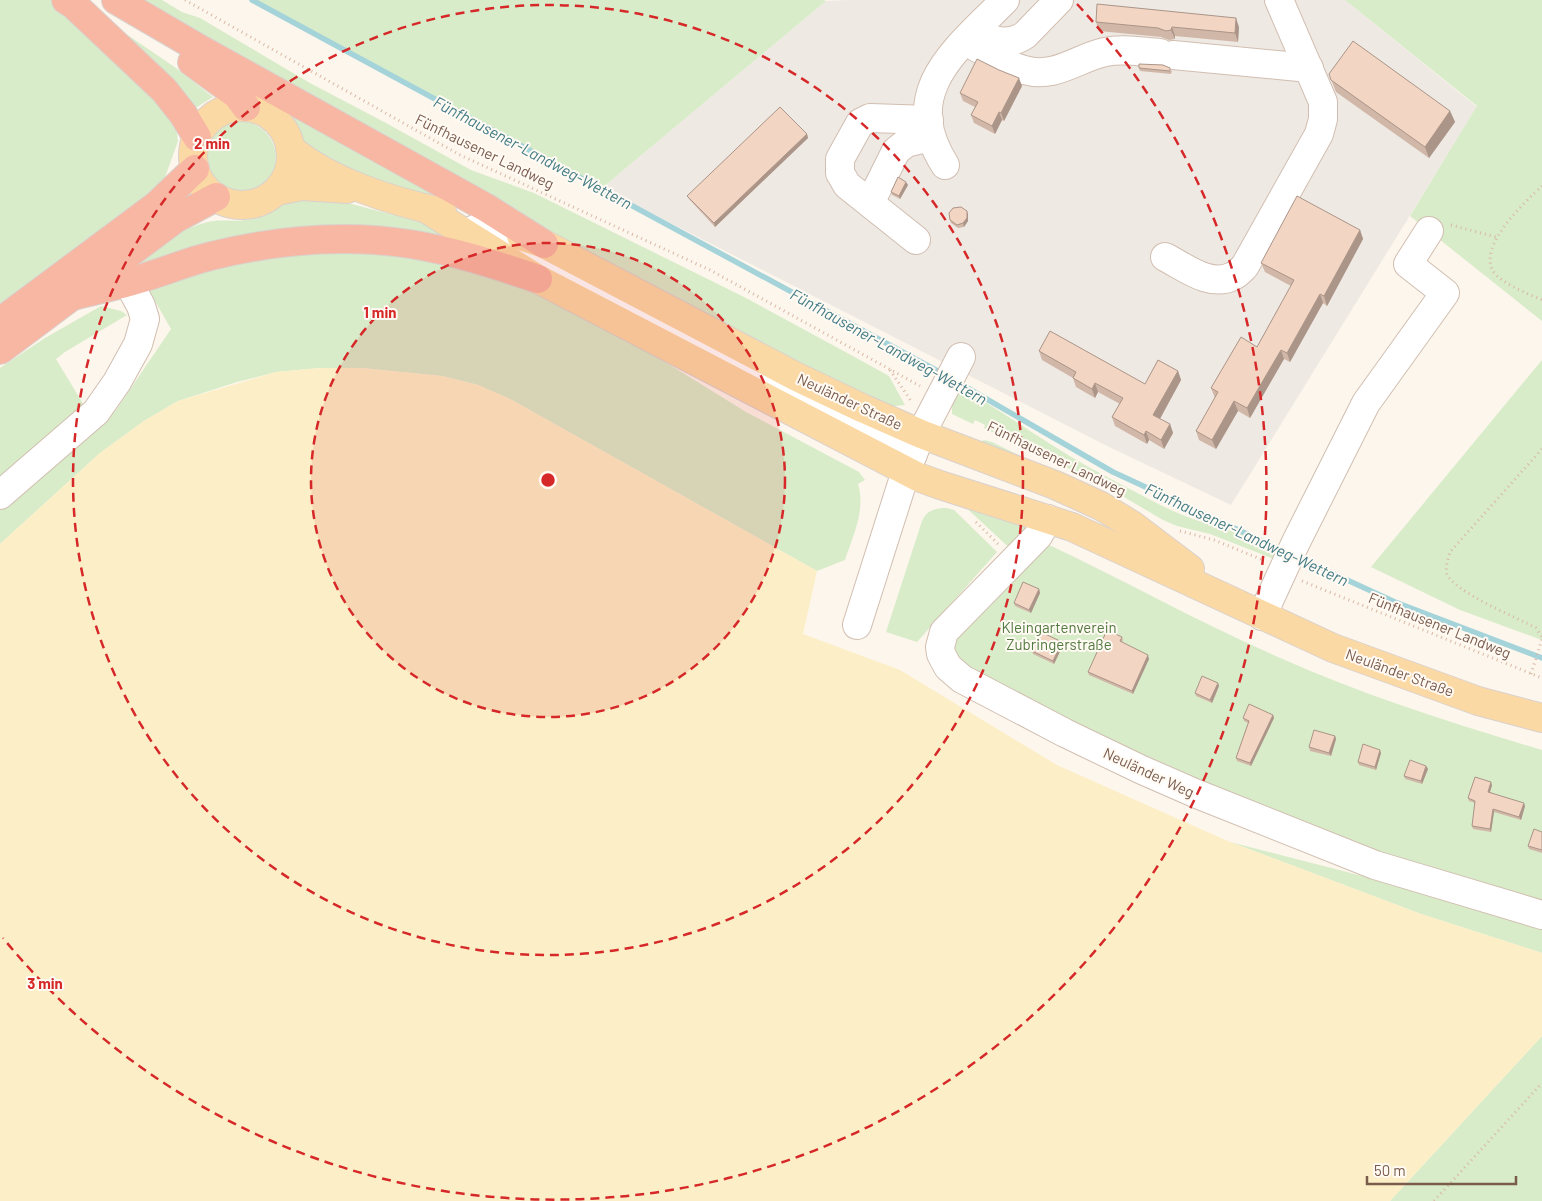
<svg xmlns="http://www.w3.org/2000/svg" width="1542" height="1201" viewBox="0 0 1542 1201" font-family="Barlow,sans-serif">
  <rect width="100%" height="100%" fill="#fdf6ec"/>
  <path fill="#efe9e4" d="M849,0H1345L1477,107L1231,505L1107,446L602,188L826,1Z"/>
  <g fill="#d8ecc9">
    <path d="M0,0H53L155,93L175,121L178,141L163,183L143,204L0,309Z"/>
    <path d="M129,0H162L182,12L200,18L310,83L386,123L471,170L534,193L746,298L851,355L889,376L905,405L886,407L617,270Z"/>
    <path d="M252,0H823L826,1L602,188Z"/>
    <path d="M1345,0H1542V321L1410,216L1477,106Z"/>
    <path d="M110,23L176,68L213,97L194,109Z"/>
    <path d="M282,104L439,195L431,196L352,175L300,140L288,121L278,112Z"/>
    <circle cx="239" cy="158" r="37"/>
    <path d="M333,199L420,222L456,240L436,235L123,272C148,254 174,231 204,223C219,218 234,223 250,219C263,216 272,207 284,203C299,197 317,199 333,199Z"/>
    <path d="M397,250L524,285L615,333L662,360L746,412L859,472L865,480L858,484C866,509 853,536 845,560L817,571L510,399L478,385L442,376L361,368H320L276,372L237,382L178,401L144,421L100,453L0,544V508L77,439L116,410L171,329L147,287L254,257Z"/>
    <path d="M101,306L121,311L127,315L65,352L56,359L85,407L0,483V368L45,338Z"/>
    <path d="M1542,360V640L1460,610L1371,567Z"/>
    <path d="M962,388C998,409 1032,433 1068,455C1093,470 1119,483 1145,497C1160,505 1176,513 1193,519C1218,527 1262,537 1280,555L1279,561L1210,534L1177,526L1163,520L1107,487L984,428L985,425L975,420L973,424L952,414V405L957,392L961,391Z"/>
    <path d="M984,440L992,442L1067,479L977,444Z"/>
    <path d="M962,504L1030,524L1015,553Z"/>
    <path d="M947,508L954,510L997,552L917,642L886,632L922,521C927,510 935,508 947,508Z"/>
    <path d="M1043,542C1122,579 1198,622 1278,657C1363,695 1452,723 1542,750V909L1273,819L964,673L949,639Z"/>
    <path d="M1230,842L1542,922V953L1421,914Z"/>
    <path d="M1542,1036V1201H1390Z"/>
  </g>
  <path fill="#fcefc7" d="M320,368H361L442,376L478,385L510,399L817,571L803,634L900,670L1057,765L1230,842L1421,914L1542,953V1036L1390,1201H0V544L100,453L144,421L178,401L276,372Z"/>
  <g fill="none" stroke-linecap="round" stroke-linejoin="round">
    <g stroke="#a5d3da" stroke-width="5.5">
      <path d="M252,0L945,375"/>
      <path d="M957,382L1113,472L1284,551"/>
      <path d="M1297,557L1395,602L1542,658"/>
    </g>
    <defs>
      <g id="minor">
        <path d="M976,30C990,42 1009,46 1025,35L1059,0"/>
        <path d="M965,41C984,51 1003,64 1024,70C1056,79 1077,58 1105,52C1123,48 1142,52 1160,53"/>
        <path d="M1173,55L1309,68"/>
        <path d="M945,165C898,91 957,49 1005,0"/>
        <path d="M870,203L896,151L906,143L931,137"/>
        <path d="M475,229L542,261L913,454"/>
        <path d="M916,240L847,185L840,173V159L860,123L870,118L929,120"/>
        <path d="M1165,257C1185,267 1210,288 1233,276C1238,274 1242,269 1245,266L1319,134L1323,119V102L1279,0"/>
        <path d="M0,495L96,412L117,382L138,344L145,319L141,306L128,282"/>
        <path d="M1048,519L1038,536L944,632L940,647L941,654L948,667L962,679L1065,733L1142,770L1197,794L1375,865L1542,915"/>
        <path d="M1262,616L1296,542L1366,403L1445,293L1408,264L1429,231"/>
        <path d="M857,625L906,471L921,434L961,357"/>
      </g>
      <g id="major">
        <circle cx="242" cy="156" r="49"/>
        <path d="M290,148C327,181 394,202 442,212"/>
        <path d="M277,191L302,186L347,189"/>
        <path d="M425,208L538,279L918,477L940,485L1072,527L1333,648L1478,701L1542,718"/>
        <path d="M521,236L544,244L795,376L862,408L921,434L1055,485L1101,506L1132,525L1190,569"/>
      </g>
      <g id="highway">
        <path d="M66,0L74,5L164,90L183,114L197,137"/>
        <path d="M116,0L200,49L485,207L544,244"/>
        <path d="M192,62L237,95L246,107"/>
        <path d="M73,296C95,290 118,286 139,279C163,272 187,262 211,256C276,240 345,234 410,244C454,251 497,265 538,279"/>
        <path d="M0,322L157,205L195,169"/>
        <path d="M0,350L175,219L216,197"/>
      </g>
    </defs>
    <use href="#minor" stroke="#d1beb0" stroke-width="30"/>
    <use href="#major" stroke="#dad1cd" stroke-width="30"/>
    <use href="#highway" stroke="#dad1cd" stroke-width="30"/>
    <g stroke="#d9b8a5" stroke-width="3" stroke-dasharray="1 4" stroke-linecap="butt">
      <path d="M185,0L460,155L710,270L920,386"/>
      <path d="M1542,186C1525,202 1478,245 1493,271C1500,283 1529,294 1542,300"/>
      <path d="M1451,225L1496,237"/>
      <path d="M890,370L911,401"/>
      <path d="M1542,449L1450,552C1448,559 1445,567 1447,574C1454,592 1518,618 1536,628L1542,637"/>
      <path d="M976,522L998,544"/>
      <path d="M1180,531L1214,540L1263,560"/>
      <path d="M1302,581L1542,678"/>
      <path d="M1531,674L1542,639"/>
      <path d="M1434,1201L1542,1083"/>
    </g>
    <use href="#minor" stroke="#fff" stroke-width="28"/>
    <use href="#major" stroke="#fbd9a5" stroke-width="28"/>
    <use href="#highway" stroke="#f7b7a3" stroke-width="28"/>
  </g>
  <g fill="#d1b7a8">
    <path d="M1096,22L1239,27L1238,42L1175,36V39L1169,40L1161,37L1099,31Z"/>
    <path d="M1139,68L1172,71L1171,74L1140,71Z"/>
    <path d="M1329,74L1450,111L1455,122L1429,158L1336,92Z"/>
    <path d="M1022,86L1004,121L1002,120L995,134L974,123L971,115L975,107L963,101L960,93Z"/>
    <path d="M807,134L808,138L715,227L689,199L687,196Z"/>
    <path d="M908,185L900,199L892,195L891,192Z"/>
    <path d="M968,214V221L964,227L958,228L951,223L950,220Z"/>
    <path d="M1360,230L1363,239L1327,306L1323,303L1290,362L1284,359L1250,418L1238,411L1216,449L1199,440L1196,431L1215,398L1211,388L1257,347L1291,286L1265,272L1261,263Z"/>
    <path d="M1039,351L1145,384L1178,371L1181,380L1160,419L1170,424L1173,433L1164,449L1149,440L1147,444L1115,426L1112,417L1120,404L1098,392L1095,398L1076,387L1073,378L1042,360Z"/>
    <path d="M1039,589L1040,593L1031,613L1015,606L1014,603Z"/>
    <path d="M1122,637L1123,640L1122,642L1149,659L1133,694L1089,675L1088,672Z"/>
    <path d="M1063,645L1054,664L1033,654L1032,651Z"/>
    <path d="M1218,683L1219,686L1212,703L1196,696L1195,693Z"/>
    <path d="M1273,715L1274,718L1251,766L1237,761L1236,758L1248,723L1244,721L1243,718Z"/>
    <path d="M1335,736L1336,739L1331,756L1310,751L1309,747Z"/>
    <path d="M1381,753L1376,770L1359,765L1358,762Z"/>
    <path d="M1426,766L1428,769L1422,784L1405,779L1404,776Z"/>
    <path d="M1492,785L1490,792L1525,806L1521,820L1494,812L1491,832L1473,829L1472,826L1475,803L1469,801L1468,798Z"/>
    <path d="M1542,832V853L1529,849L1528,846Z"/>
  </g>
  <g fill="#aa9588">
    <path d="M1236,18L1239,27L1238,42L1235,33Z"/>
    <path d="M1172,27L1175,36V39L1171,30Z"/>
    <path d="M1019,78L1022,86L1004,121L1001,113Z"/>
    <path d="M1450,111L1455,122L1429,158L1425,147Z"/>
    <path d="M999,112L1002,120L995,134L992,126Z"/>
    <path d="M807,134L808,138L715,227L714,223Z"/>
    <path d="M906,182L908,185L900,199L899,196Z"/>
    <path d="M967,211L968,214V221L964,227L963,223Z"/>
    <path d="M1360,230L1363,239L1327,306L1324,296Z"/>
    <path d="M1320,294L1323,303L1290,362L1287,353Z"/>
    <path d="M1281,350L1284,359L1250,418L1247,408Z"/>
    <path d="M1178,371L1181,380L1157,424L1153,415Z"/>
    <path d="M1095,383L1098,392L1095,398L1092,389Z"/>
    <path d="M1234,401L1238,411L1216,449L1212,440Z"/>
    <path d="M1170,424L1173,433L1164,449L1161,440Z"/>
    <path d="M1146,431L1149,440L1147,444L1144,435Z"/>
    <path d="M1039,589L1040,593L1031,613L1029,610Z"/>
    <path d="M1062,642L1063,645L1054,664L1053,661Z"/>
    <path d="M1148,655L1149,659L1133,694L1132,691Z"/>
    <path d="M1218,683L1219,686L1212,703L1210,700Z"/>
    <path d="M1273,715L1274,718L1251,766L1250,763Z"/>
    <path d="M1335,736L1336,739L1331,756L1329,753Z"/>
    <path d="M1380,750L1381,753L1376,770L1375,767Z"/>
    <path d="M1426,766L1428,769L1422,784L1421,781Z"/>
    <path d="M1491,782L1492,785L1489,795L1488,792Z"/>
    <path d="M1524,803L1525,806L1521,820L1519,817Z"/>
    <path d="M1493,809L1494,812L1491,832L1490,829Z"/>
  </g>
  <g fill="#f3d5c3" stroke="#aa9588">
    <path d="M1097,4L1236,18L1235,33L1172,27L1171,30L1166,31L1158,28L1096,22Z"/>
    <path d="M1353,41L1450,111L1425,147L1331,80L1329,74Z"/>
    <path d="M977,59L999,70L1019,78L1001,113L999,112L992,126L971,115L978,102L960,93Z"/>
    <path d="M1139,64L1163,65L1170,68V71L1139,68Z"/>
    <path d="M780,107L807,134L714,223L687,196Z"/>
    <path d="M898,177L906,182L899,196L891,192Z"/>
    <path d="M1297,196L1360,230L1324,296L1320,294L1287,353L1281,350L1247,408L1234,401L1212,440L1196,431L1218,392L1211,388L1241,337L1257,347L1294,280L1261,263Z"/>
    <path d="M961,207L967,211V218L963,223L957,225L950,220L949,213L953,208Z"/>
    <path d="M1050,331L1145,384L1158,360L1178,371L1153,415L1170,424L1161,440L1146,431L1144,435L1112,417L1123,398L1095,383L1092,389L1073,378L1076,372L1039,351Z"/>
    <path d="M1023,582L1039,589L1029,610L1014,603Z"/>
    <path d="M1107,630L1122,637L1120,641L1148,655L1132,691L1088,672Z"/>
    <path d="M1041,632L1062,642L1053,661L1032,651Z"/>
    <path d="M1202,676L1218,683L1210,700L1195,693Z"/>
    <path d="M1249,704L1273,715L1250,763L1236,758L1249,721L1243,718Z"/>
    <path d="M1314,730L1335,736L1329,753L1309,747Z"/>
    <path d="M1363,744L1380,750L1375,767L1358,762Z"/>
    <path d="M1410,760L1426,766L1421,781L1404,776Z"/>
    <path d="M1475,777L1491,782L1488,792L1524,803L1519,817L1493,809L1490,829L1472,826L1475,801L1468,798Z"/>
    <path d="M1534,829L1542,832V850L1528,846Z"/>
  </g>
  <circle cx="548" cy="480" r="237" fill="#d62828" fill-opacity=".12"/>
  <g fill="none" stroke="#d62828" stroke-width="2.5" stroke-dasharray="9 6">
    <circle cx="548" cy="480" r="237"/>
    <circle cx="548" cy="480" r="475"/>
    <path d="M1077 4A712 712 0 1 1 3 938"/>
  </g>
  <g text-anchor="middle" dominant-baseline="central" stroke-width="4" stroke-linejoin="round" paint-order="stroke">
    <g font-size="15" fill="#7a5c4d" stroke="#fffaf3">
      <text transform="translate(485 151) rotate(26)">Fünfhausener Landweg</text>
      <text transform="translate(850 401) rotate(25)">Neuländer Straße</text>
      <text transform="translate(1057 458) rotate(26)">Fünfhausener Landweg</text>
      <text transform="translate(1440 625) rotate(22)">Fünfhausener Landweg</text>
      <text transform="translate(1400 672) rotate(20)">Neuländer Straße</text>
      <text transform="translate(1149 772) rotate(25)">Neuländer Weg</text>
    </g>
    <g font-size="15" fill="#537a41" stroke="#fffaf3">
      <text x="1059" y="627">Kleingartenverein<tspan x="1059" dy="17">Zubringerstraße</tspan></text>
    </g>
    <g font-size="16" font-style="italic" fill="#437c86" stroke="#fffaf3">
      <text transform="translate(533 152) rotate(28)">Fünfhausener-Landweg-Wettern</text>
      <text transform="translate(889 346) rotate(29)">Fünfhausener-Landweg-Wettern</text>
      <text transform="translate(1247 534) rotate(25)">Fünfhausener-Landweg-Wettern</text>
    </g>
  </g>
  <circle cx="548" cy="480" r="8" fill="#d62828" stroke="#fffaf3" stroke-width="2.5"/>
  <g font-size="15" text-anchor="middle" font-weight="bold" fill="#d62828" stroke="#fffaf3" stroke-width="4" stroke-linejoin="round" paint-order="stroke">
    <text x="212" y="149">2 min</text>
    <text x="380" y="318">1 min</text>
    <text x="45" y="989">3 min</text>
  </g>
  <path d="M1367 1176v8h149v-8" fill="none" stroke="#7a5c4d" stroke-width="2.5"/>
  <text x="1374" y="1176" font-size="15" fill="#7a5c4d" stroke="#fffaf3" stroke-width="4" paint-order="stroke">50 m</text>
</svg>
